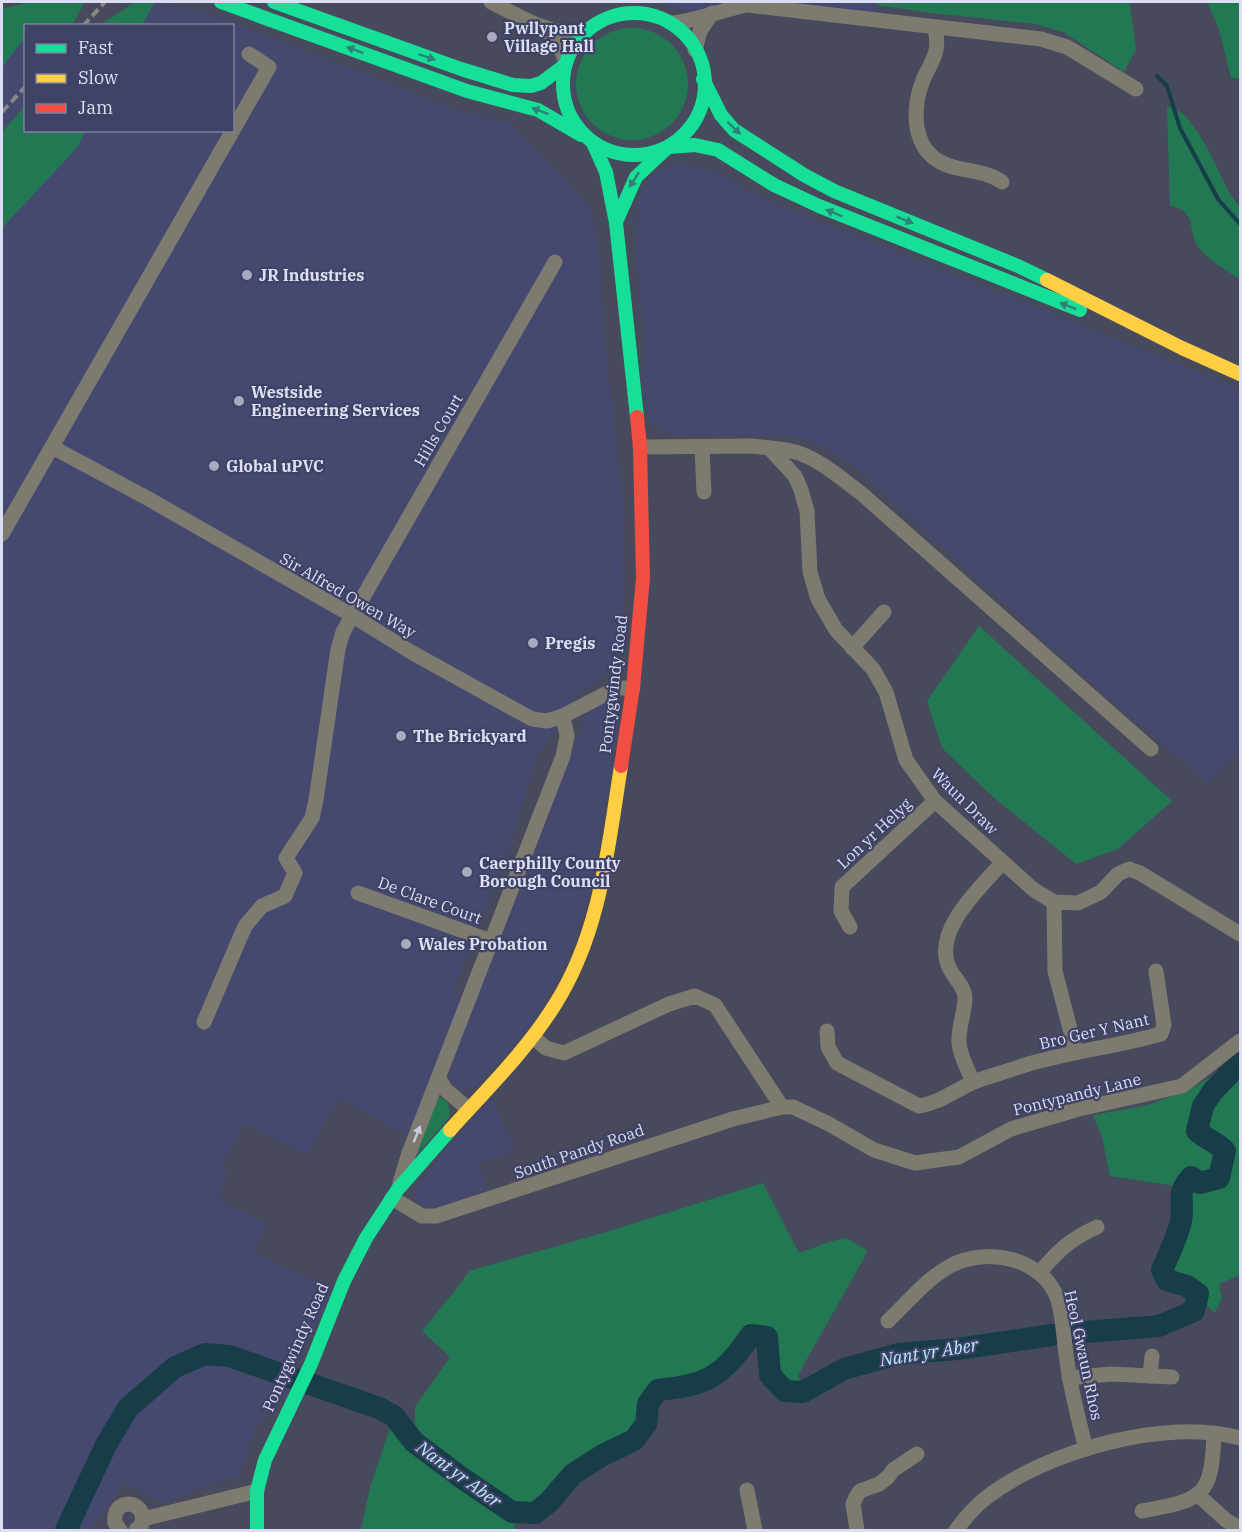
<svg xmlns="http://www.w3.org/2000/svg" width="1242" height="1532" viewBox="0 0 1242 1532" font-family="'IBM Plex Serif',serif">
  <rect width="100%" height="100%" fill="#47495c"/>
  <g fill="#45496f">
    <path d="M666,2H763L699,14L667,6Z"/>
    <path d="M768,2H873L877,5L875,17Z"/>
    <path d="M154,4L211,14L462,112L511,124L591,208L601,273L604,341L622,492L624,629L614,670L579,692L565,717L538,753L515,830L453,993L464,998L410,1137L339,1097L307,1154L244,1123L220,1168L229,1172L217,1200L267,1224L254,1253L332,1290L295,1370L286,1395L262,1417L263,1419L256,1428L239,1477L228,1478L161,1503L124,1482L109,1506L88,1530H2V67L25,38L26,130H232V26L130,25Z"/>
    <path d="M676,162L718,174L770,202L1215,379L1240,392V749L1208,783L1086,678L861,472L824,446L791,435H670L651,423L643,389L645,329L636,265L638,203L651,176Z"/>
    <path d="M608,698H615L622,703L591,888L568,957L538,1015L523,1035L475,1088L463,1090L455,1087L450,1079L449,1070L456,1046L535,850L588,710Z"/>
    <path d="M491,1097L515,1151L478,1164L486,1189L456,1201L435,1207L419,1203L414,1192L433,1165Z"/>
  </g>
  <g fill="#237854">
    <path d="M30,2H85L72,25L26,26L25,38L2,67V9Z"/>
    <path d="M135,2H149L154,4L142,25H100Z"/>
    <path d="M873,2H1133L1130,4L1136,49L1124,72L1063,32L1035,24L932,13L877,5Z"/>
    <path d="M1207,2H1240V78H1231L1219,29Z"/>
    <circle cx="632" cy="84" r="56"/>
    <path d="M25,106L26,130L86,131L76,149L2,228V132Z"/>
    <path d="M1167,107C1194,109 1217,169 1228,190C1231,197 1239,203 1240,209C1242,227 1241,259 1240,279C1225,270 1211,262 1199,248C1188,236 1198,209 1170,206Z"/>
    <path d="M979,626L1172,801L1118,849L1076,864L993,797L942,748L927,701Z"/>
    <path d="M1240,1059V1275L1219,1284L1222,1298L1215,1313C1205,1305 1197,1291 1187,1286C1181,1283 1174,1282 1167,1280L1162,1270L1176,1236L1181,1218L1182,1187L1110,1176L1102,1137L1093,1115L1148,1105L1194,1087Z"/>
    <path d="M438,1097C449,1099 451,1109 449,1118L415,1157Z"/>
    <path d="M763,1183L799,1253L829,1242L846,1238L868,1251L798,1375L803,1392L785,1391L770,1375L767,1337L751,1335C734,1359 717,1381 687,1387C678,1389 667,1389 658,1390L648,1404L646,1424L634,1440L603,1455L573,1474L549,1502L535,1513L513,1512L515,1530H361L370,1487L394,1416L414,1441L415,1407L450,1357L422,1331L461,1283L469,1271L603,1233Z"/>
  </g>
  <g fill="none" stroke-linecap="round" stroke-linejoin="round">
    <path stroke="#173d49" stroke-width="4" d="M1157,76L1167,86L1180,128L1218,199L1240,224"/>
    <g stroke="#173d49" stroke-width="22">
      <path d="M1073,1333L1159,1326L1194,1311L1198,1294L1187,1286L1167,1280L1162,1270C1169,1254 1177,1238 1181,1221C1185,1201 1175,1195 1191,1177L1200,1183L1219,1178L1225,1151C1217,1142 1206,1139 1197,1131L1203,1106L1213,1091L1240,1063"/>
      <path d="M66,1530L106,1445L128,1408L175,1367L205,1354L229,1356L379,1408L394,1416L414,1442L462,1478L512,1512L535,1513L549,1502L573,1474L603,1455L634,1440L646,1424L648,1404L658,1390C709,1385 722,1376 751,1335L767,1337L770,1375L785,1391L803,1392L844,1369L898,1354L957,1349L1052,1335"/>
    </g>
    <g stroke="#7d7a6f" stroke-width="15">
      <path d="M491,2C519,16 552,38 585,32"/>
      <path d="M671,23C695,21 722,10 747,5L1041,39L1067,47L1136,89"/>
      <path d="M544,27L558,42L566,62"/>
      <path d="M935,27C936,35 938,42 936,50C934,61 927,70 923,80C913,105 911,143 937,160C956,173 983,168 1002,182"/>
      <path d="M695,50L700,31L712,13"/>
      <path d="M52,447L147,498L353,616L411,652L532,719L547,721L563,716L617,688H633"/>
      <path d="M640,447L752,446C767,448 785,448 799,453C823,462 842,479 862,494L1151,749"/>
      <path d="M702,447L704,492"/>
      <path d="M769,448L795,476L801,490L807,511L810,572L818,599L836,630L873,669L886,692L906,760L935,801L1034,890L1054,902L1078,903L1101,892L1118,874L1129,869L1140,873L1240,934"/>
      <path d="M2,534L269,67L249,54"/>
      <path d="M852,648L884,612"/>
      <path d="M358,893L491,941"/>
      <path d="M1054,902L1055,971L1076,1052"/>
      <path d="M850,927L841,911L842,887L935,801"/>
      <path d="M204,1022L245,926L262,906L285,896L295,873L286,858L312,818L316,800L338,649L343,632L555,262"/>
      <path d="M827,1031L828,1047L837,1063L919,1106C940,1103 955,1090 974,1082C989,1076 1006,1072 1022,1066C1067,1052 1115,1047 1161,1034L1164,1025L1156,971"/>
      <path d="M533,1037L546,1048L564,1053L669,1004L695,996L715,1005L782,1107H793L829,1124L874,1150L915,1163L959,1157L1011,1129L1079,1109L1182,1086L1240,1041"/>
      <path d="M439,1079L446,1090L468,1109"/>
      <path d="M973,1082C968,1070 960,1056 959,1043C958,1028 965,1012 965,997C964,984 952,977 948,965C934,929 981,887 1002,863"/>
      <path d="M400,1183L409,1153L563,756L567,736L563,716"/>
      <path d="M392,1198L422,1216H436L733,1119L782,1107"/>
      <path d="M1039,1273C1058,1251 1070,1239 1097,1227"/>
      <path d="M888,1321C907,1303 926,1279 950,1266C987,1246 1044,1258 1058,1300C1064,1321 1064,1346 1068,1368C1072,1395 1079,1422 1086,1449"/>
      <path d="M1150,1376L1152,1356"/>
      <path d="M1069,1378L1111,1374L1172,1377"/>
      <path d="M747,1490L755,1530"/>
      <path d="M1198,1495L1227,1521L1240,1528"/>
      <path d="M1142,1511C1203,1500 1212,1497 1214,1433"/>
      <path d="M143,1519L257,1491"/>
      <path d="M120,1530L115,1523C111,1497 147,1498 142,1524L136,1530"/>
      <path d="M857,1530L853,1504L856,1497L860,1491L879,1484L888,1477L893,1470L917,1454"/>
      <path d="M956,1530C965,1518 975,1506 987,1497C1047,1451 1167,1417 1240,1438"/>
    </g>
    <g stroke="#16e098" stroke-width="14">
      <path d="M221,2L467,91L538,110L581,135"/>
      <path d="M274,2L461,69L513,85L531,86L541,83L565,65"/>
      <circle cx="634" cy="84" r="71"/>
      <path d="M703,79L721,115L734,130L804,175L834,191L1018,266L1047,280"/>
      <path d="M593,143L606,172L616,223L637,417"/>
      <path d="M669,147L695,145L718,150L774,185L819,206L1080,310"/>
      <path d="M616,222L636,177L667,148"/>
      <path d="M257,1530V1491L265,1460L311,1364L344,1281L366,1238L398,1189L450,1130"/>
    </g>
    <g stroke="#ffcf43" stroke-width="14">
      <path d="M1047,280L1182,348L1240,374"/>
      <path d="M450,1130C487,1089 527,1050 556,1003C601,931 608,847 621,766"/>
    </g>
    <path stroke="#f24e42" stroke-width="14" d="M621,766L633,688L643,578L640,447L637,417"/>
    <g stroke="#888782" stroke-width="4" stroke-dasharray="9 4.5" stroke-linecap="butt">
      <path d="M83,26L105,2"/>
      <path d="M2,112L26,86"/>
    </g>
  </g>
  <defs><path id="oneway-solid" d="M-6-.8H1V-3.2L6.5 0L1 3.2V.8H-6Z" transform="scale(1.5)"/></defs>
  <g fill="#2f8179">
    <use href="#oneway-solid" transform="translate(355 50) rotate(-160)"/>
    <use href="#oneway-solid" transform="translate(427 57) rotate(19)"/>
    <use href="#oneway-solid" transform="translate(540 111) rotate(-159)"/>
    <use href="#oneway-solid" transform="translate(734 128) rotate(43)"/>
    <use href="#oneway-solid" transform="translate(634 180) rotate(123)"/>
    <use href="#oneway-solid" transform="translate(834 213) rotate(-158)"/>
    <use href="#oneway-solid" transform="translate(905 220) rotate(22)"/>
    <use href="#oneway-solid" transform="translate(1068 306) rotate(-159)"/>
  </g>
  <use fill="#c9cbd9" href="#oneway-solid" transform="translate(417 1134) rotate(-68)"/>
  <g fill="#a8aabf" stroke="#3f4264" stroke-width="2">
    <circle cx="492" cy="37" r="6"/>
    <circle cx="247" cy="275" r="6"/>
    <circle cx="239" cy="401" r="6"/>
    <circle cx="214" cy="466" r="6"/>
    <circle cx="533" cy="643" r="6"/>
    <circle cx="401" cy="736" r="6"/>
    <circle cx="467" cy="872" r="6"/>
    <circle cx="406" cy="944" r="6"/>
  </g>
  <g text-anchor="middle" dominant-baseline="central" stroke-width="4.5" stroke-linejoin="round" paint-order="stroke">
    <g font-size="16" font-weight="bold" fill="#dcdff4" stroke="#3f4264" text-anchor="start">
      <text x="504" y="28">Pwllypant<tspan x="504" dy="18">Village Hall</tspan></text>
      <text x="259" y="275">JR Industries</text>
      <text x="251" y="392">Westside<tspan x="251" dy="18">Engineering Services</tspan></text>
      <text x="226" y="466">Global uPVC</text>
      <text x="545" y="643">Pregis</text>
      <text x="413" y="736">The Brickyard</text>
      <text x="479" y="863">Caerphilly County<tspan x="479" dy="18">Borough Council</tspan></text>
      <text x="418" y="944">Wales Probation</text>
    </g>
    <g font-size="16" fill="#dcdff4" stroke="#3f4264">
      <text transform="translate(438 430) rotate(-60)">Hills Court</text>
      <text transform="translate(348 595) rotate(30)">Sir Alfred Owen Way</text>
      <text transform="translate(613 684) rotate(-83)">Pontygwindy Road</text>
      <text transform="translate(965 801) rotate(45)">Waun Draw</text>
      <text transform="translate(874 833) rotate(-43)">Lon yr Helyg</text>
      <text transform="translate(430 900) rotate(20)">De Clare Court</text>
      <text transform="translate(1094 1031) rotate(-13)">Bro Ger Y Nant</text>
      <text transform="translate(1077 1094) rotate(-14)">Pontypandy Lane</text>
      <text transform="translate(579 1151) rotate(-19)">South Pandy Road</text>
      <text transform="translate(295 1347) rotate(-66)">Pontygwindy Road</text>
      <text transform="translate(1084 1355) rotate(78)">Heol Gwaun Rhos</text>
    </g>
    <g font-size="18" font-style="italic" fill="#b6eeff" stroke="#3f4264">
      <text transform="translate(929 1352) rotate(-9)">Nant yr Aber</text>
      <text transform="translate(459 1474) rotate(36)">Nant yr Aber</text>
    </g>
  </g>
  <rect width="1242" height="1532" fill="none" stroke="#dcdff4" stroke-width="6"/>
  <rect x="24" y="24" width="210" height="108" fill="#3f4264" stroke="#7e819e" stroke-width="1.5"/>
  <rect x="36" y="44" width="30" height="9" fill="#16e098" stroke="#7e819e" stroke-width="1.5"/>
  <text x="78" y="54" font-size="18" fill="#dcdff4">Fast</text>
  <rect x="36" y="74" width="30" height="9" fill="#ffcf43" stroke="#7e819e" stroke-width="1.5"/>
  <text x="78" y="84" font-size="18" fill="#dcdff4">Slow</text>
  <rect x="36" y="104" width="30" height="9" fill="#f24e42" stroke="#7e819e" stroke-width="1.5"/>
  <text x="78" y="114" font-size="18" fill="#dcdff4">Jam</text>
</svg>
